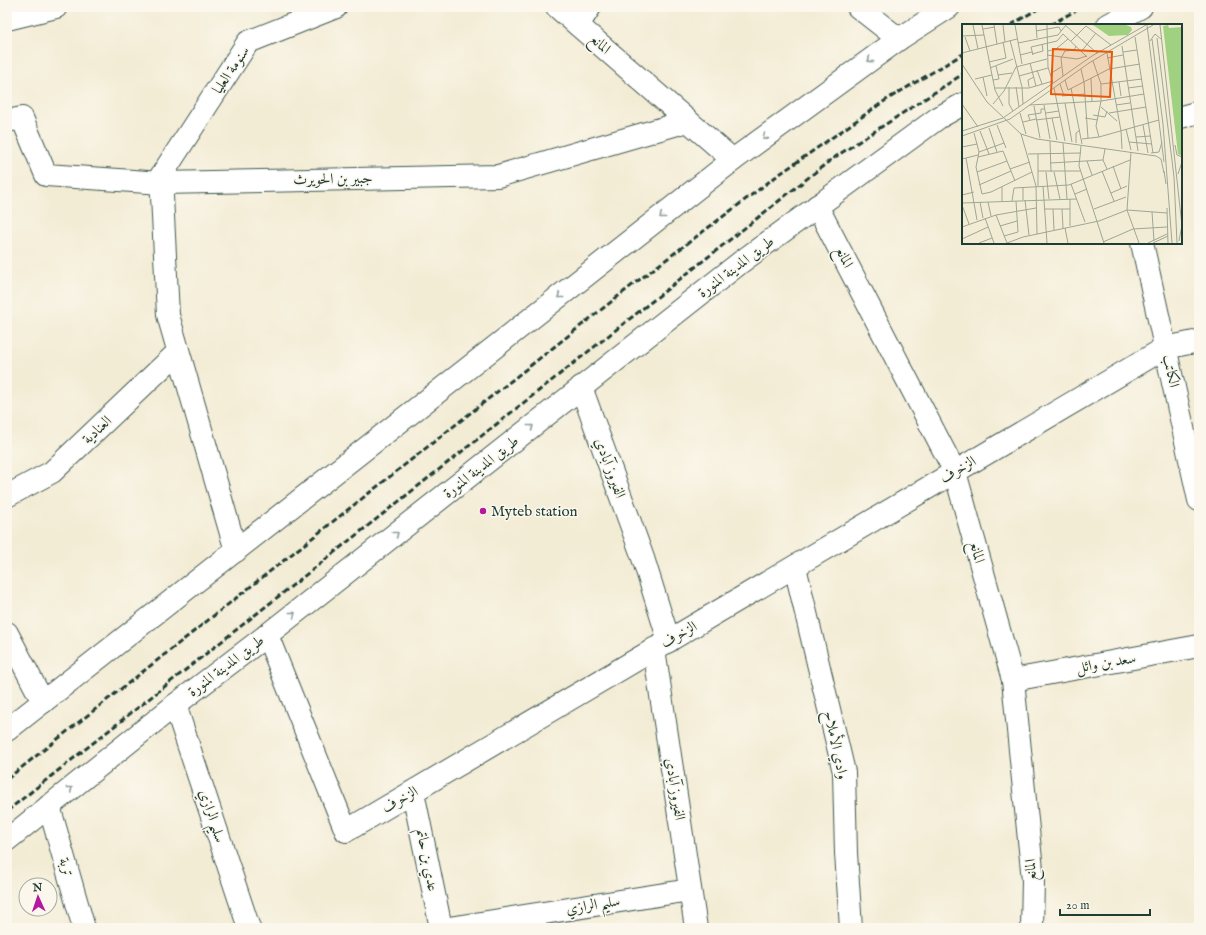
<svg xmlns="http://www.w3.org/2000/svg" width="1206" height="935" viewBox="0 0 1206 935" font-family="'IM FELL English',Amiri,serif">
  <rect width="100%" height="100%" fill="#fbf7ec"/>
  <filter id="ink" filterUnits="userSpaceOnUse"><feTurbulence type="fractalNoise" baseFrequency=".025" numOctaves="2"/><feDisplacementMap in="SourceGraphic" scale="8" xChannelSelector="R" yChannelSelector="G"/><feConvolveMatrix kernelMatrix="1 2 1 2 8 2 1 2 1" color-interpolation-filters="sRGB"/></filter>
  <filter id="wash" filterUnits="userSpaceOnUse"><feTurbulence type="fractalNoise" baseFrequency=".012" numOctaves="4" result="noise"/><feDisplacementMap in="SourceGraphic" scale="16" xChannelSelector="R" yChannelSelector="G"/><feGaussianBlur stdDeviation="0.9" result="paint"/><feColorMatrix in="noise" values="0 0 0 0 0 0 0 0 0 0 0 0 0 0 0 0 0 1.4 0 .05"/><feComposite in="paint" operator="in"/></filter>
  <g filter="url(#wash)">
    <rect width="100%" height="100%" fill="#f3ecd5"/>
  </g>
  <g filter="url(#ink)">
    <g fill="none" stroke-linecap="round" stroke-linejoin="round">
      <defs>
        <g id="minor">
          <path d="M557,7L733,160"/>
          <path d="M858,7L899,39"/>
          <path d="M7,19L56,7"/>
          <path d="M578,25L590,7"/>
          <path d="M1181,117L1199,112"/>
          <path d="M7,121L22,118L46,175L162,183L498,176L688,121"/>
          <path d="M817,206L955,472L1013,680L1033,880L1032,928"/>
          <path d="M1142,243L1199,500"/>
          <path d="M581,387L643,558L669,641"/>
          <path d="M7,496L52,472L178,352"/>
          <path d="M236,551L168,315L161,176L248,42L336,7"/>
          <path d="M795,567L844,772L846,853L851,928"/>
          <path d="M7,633L43,702"/>
          <path d="M267,635L346,831L1165,348L1199,341"/>
          <path d="M654,649L696,928"/>
          <path d="M1013,680L1199,646"/>
          <path d="M175,705L249,928"/>
          <path d="M413,792L441,928"/>
          <path d="M49,806L84,928"/>
          <path d="M449,928L690,890"/>
        </g>
        <g id="major">
          <path d="M1108,25L1141,7"/>
          <path d="M7,730L733,160L899,39L949,7"/>
          <path d="M7,840L175,705L267,635L741,262L938,118L963,104"/>
        </g>
      </defs>
      <use href="#minor" stroke="#3f574c" stroke-width="24"/>
      <use href="#major" stroke="#3f574c" stroke-width="24"/>
      <use href="#minor" stroke="#fff" stroke-width="22"/>
      <use href="#major" stroke="#fff" stroke-width="22"/>
      <g stroke="#1f3d34" stroke-width="3" stroke-dasharray="6 3" stroke-linecap="butt">
        <path d="M1011,25L1041,7"/>
        <path d="M1050,25L1082,7"/>
        <path d="M7,779L635,283L774,178L886,100L963,54"/>
        <path d="M7,811L832,159L963,74"/>
      </g>
    </g>
    <defs><path id="oneway-chevron" d="M-2-3.5L2.5 0L-2 3.5" fill="none" stroke-width="1.6" stroke-linecap="round" stroke-linejoin="round"/></defs>
    <g stroke="#8f9e9a">
      <use href="#oneway-chevron" transform="translate(870 60) rotate(144)"/>
      <use href="#oneway-chevron" transform="translate(765 137) rotate(143)"/>
      <use href="#oneway-chevron" transform="translate(662 216) rotate(142)"/>
      <use href="#oneway-chevron" transform="translate(560 296) rotate(142)"/>
      <use href="#oneway-chevron" transform="translate(531 427) rotate(-38)"/>
      <use href="#oneway-chevron" transform="translate(396 534) rotate(-38)"/>
      <use href="#oneway-chevron" transform="translate(293 614) rotate(-38)"/>
      <use href="#oneway-chevron" transform="translate(70 789) rotate(-39)"/>
    </g>
  </g>
  <circle fill="#b5179e" stroke="#fbf7ec" stroke-width="1.5" cx="483" cy="511" r="4"/>
  <g text-anchor="middle" dominant-baseline="central" stroke-width="3" stroke-linejoin="round" paint-order="stroke">
    <g font-size="15" fill="#1f3d34" stroke="#fbf7ec">
      <text transform="translate(600 44) rotate(41)">المانع</text>
      <text transform="translate(231 70) rotate(-56)">سنومة العليا</text>
      <text transform="translate(333 179) rotate(-1)">جبير بن الحويرث</text>
      <text transform="translate(844 257) rotate(63)">المانع</text>
      <text transform="translate(736 267) rotate(-37)">طريق المدينة المنورة</text>
      <text transform="translate(1171 371) rotate(78)">الكاتب</text>
      <text transform="translate(97 430) rotate(-43)">العنادية</text>
      <text transform="translate(481 467) rotate(-38)">طريق المدينة المنورة</text>
      <text transform="translate(610 468) rotate(70)">الفيروز آبادي</text>
      <text transform="translate(958 470) rotate(-31)">الزخرف</text>
      <text transform="translate(977 552) rotate(75)">المانع</text>
      <text transform="translate(679 635) rotate(-30)">الزخرف</text>
      <text transform="translate(1106 663) rotate(-10)">سعد بن وائل</text>
      <text transform="translate(226 666) rotate(-37)">طريق المدينة المنورة</text>
      <text transform="translate(836 745) rotate(78)">وادي الأملاح</text>
      <text transform="translate(675 789) rotate(81)">الفيروز آبادي</text>
      <text transform="translate(400 800) rotate(-30)">الزخرف</text>
      <text transform="translate(212 816) rotate(72)">سليم الرازي</text>
      <text transform="translate(427 860) rotate(79)">عدي بن حاتم</text>
      <text transform="translate(66 867) rotate(74)">تربة</text>
      <text transform="translate(1031 870) rotate(-94)">المانع</text>
      <text transform="translate(593 905) rotate(-9)">سليم الرازي</text>
    </g>
    <g font-size="15" fill="#1f3d34" stroke="#fbf7ec" text-anchor="start">
      <text x="491" y="511">Myteb station</text>
    </g>
  </g>
  <g transform="translate(962 24)">
    <rect width="220" height="220" fill="#f3ecd5"/>
    <path d="M131,1H164L169,3L170,6L166,11L147,12ZM206,1L207,4L220,3V132L216,130L201,2Z" fill="#a0d180"/>
    <path fill="none" stroke="#9ea695" stroke-width="1" d="M11,1L16,25M20,1L33,66L41,82M32,1L35,20M41,1L43,18M53,1L60,40M74,1L75,14M85,1L86,43L91,59M103,1L135,29M185,1L202,138M198,1L220,202M21,5L33,3M74,7L97,3L99,7M101,10L125,33M0,12L22,11M3,13L8,27M173,13L191,129M195,14L212,153L215,219M190,15L201,100L210,219M48,16L60,63L61,80M109,17L124,2L149,21M188,17L193,10L199,15M56,19L96,11L104,1M160,22L176,127M86,27L94,25L106,15M119,28L134,9M161,28L175,26M0,29L55,15M145,29L159,107L160,125M70,30L81,27L80,20M58,31L70,28M71,31L69,23L95,17L101,10M85,31L115,35L125,32M145,34L161,31M131,37L139,60V77M27,38L44,34L41,18M68,39L74,62M0,40L25,78L59,110L75,115L194,132L199,135L202,149M28,44L51,35M119,45L122,58M75,46L80,60M88,50L99,43M36,51L50,49M57,52L86,44M101,52L99,34L103,27L112,26L114,22M21,53L25,72M129,54L130,78M13,55L30,51M31,56L37,55L34,42M103,56L106,66L147,45L178,40M122,58L126,114M157,58L159,72M98,60L102,72M139,60L180,55M47,63V80L51,87M54,63L57,83M67,63L66,56L72,53M33,64H67L91,57M92,64L103,117M109,64L120,120M166,64L181,62M100,72L123,70M103,79L110,118M0,80L16,103M31,80L42,67L54,43L85,35M68,81L139,77L182,70M82,81L88,115M154,81L168,79M72,82L78,114M139,83L155,97M58,89L64,110M84,89L97,87M147,89L184,83M131,91L143,93L145,87M90,94L95,116M123,94L136,96M68,96L66,91L79,89V85H83M74,96L98,93M61,98L74,95M35,101L44,124M181,101L186,129M27,104L35,128M164,105L169,126M0,107L41,94L130,32L184,1M18,107L27,130M12,109L17,128L14,143L20,170L29,168L70,148M59,110L74,162L75,210M0,112L48,95L127,39L191,1M137,113L134,102L139,77M174,113L189,112M120,115L137,113L197,96M88,117L89,148M167,118L190,120M101,119L105,175M114,119V109L118,106M213,121L215,131L220,133M119,122L117,142L142,219M0,123L15,120M143,125L141,136L145,145M17,128L42,119M169,128L165,186L177,219M189,129L197,128L200,118M66,130L119,129M76,130V162M16,133L41,127L53,157M4,134L15,196M0,135L16,131M125,137L130,151M88,139L141,136M151,142L159,165M48,145L68,138M76,147H118M140,147L152,177M202,147L204,160M15,148L45,137M84,148L87,175M92,148L98,175M216,150L220,138M109,160L123,198M17,161L49,147M81,162L85,219M40,163V177M61,163V176M149,169L165,162M113,170L125,165M0,171L12,168M63,176L67,211M50,177L52,164L107,161L168,136M18,178L21,194M26,178L29,192M0,179L115,175M0,181L7,200M205,184L206,219M82,185H108M91,185L92,206M100,185L101,204M132,185L164,173M190,188L192,217M34,191L45,219L61,213L137,197L165,186L205,189M23,194L32,219M38,202L55,197M108,202V175M0,203L34,191L74,184M103,204L106,219M42,212L56,208L54,177M0,215L26,203M217,217L220,201M141,218L171,205L205,203M17,219L30,214M186,219L205,210M191,219L206,212"/>
    <path fill="#e8590c" fill-opacity="0.15" stroke="#e8590c" stroke-width="2" d="M91,25L150,28L148,73L89,70Z"/>
    <rect width="220" height="220" fill="none" stroke="#1f3d34" stroke-width="2"/>
  </g>
  <rect width="1206" height="935" fill="none" stroke="#fbf7ec" stroke-width="24"/>
  <g transform="translate(38 897) rotate(357)"><circle r="19" fill="#fbf7ec" stroke="#a3ada2"/>
  <path d="M0-3L7 15L0 10L-7 15Z" fill="#b5179e"/>
  <text y="-6" font-size="11" font-weight="bold" text-anchor="middle" fill="#1f3d34">N</text>
  </g>
  <path d="M1060 909v6h90v-6" fill="none" stroke="#1f3d34" stroke-width="2"/>
  <text x="1066" y="909" font-size="12" fill="#1f3d34" stroke="#fbf7ec" stroke-width="3" paint-order="stroke">20 m</text>
</svg>
